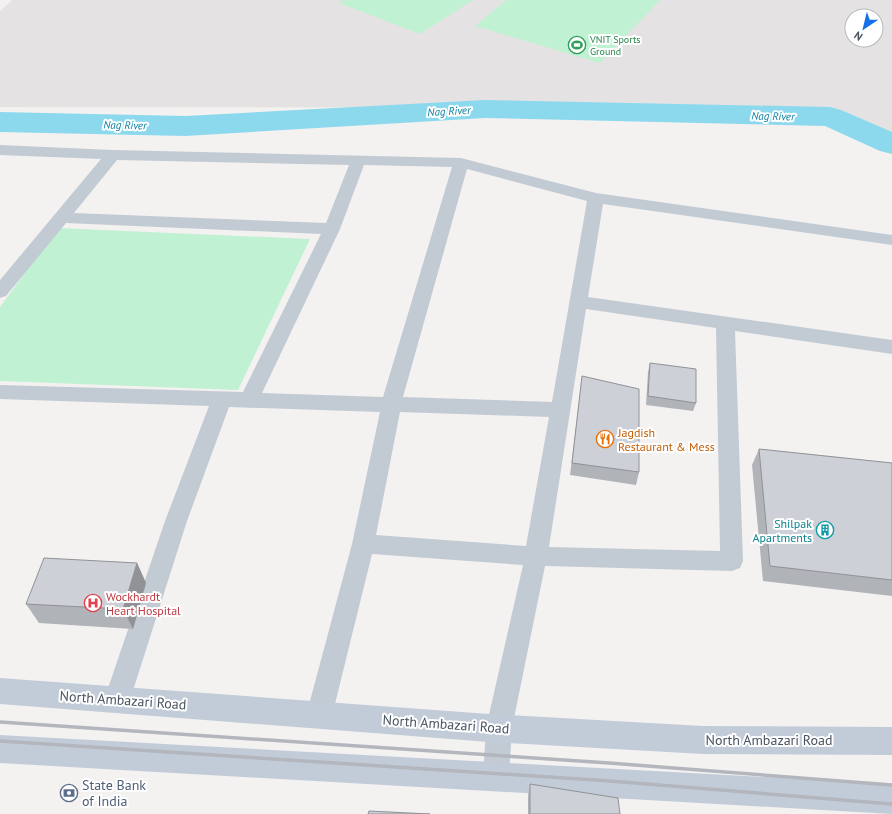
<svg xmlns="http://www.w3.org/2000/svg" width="892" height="814" viewBox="0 0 892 814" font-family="'PT Sans',sans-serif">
  <rect width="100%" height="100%" fill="#f4f1f1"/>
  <path fill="#e5e2e3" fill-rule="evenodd" d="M12,0H892V138L818,108L0,107V11ZM852,16H876V40H852Z"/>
  <g fill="#c0f1d3">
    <path d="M344,0H473L420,34L339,3Z"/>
    <path d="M506,0H660L600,63L475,26Z"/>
    <path d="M58,228L310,239L238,390L0,381V307Z"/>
  </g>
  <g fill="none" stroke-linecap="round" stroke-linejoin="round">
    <path fill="#8cd9ee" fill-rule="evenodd" d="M485,100L830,107L841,110L892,132V154L880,151L825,126L485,118L185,136L0,132V112L185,116Z"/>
    <path fill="#c2cbd3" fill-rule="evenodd" d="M0,145L113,150L461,158L596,193L892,235V245L603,204L588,297L892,340V354L735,331L743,561L740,568L732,571L545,566L512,728L509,777L505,786L496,790L487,786L483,777L486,728L523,565L372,554L332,716L328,725L319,728L310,725L306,716L352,544L380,412L229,407L187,521L130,700L126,709L117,712L108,709L104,700L165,521L209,406L0,399V385L243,392L321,234L66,223L6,296L0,298V280L101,159L0,155ZM117,160L349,165L326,223L74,213ZM364,165L452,167L383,397L262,393L340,229ZM467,169L587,201L552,402L403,397ZM586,309L716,328L720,551L549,547ZM400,412L549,417L526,546L376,535Z"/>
    <g fill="#c2ccd8" fill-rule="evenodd">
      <path d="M0,678L489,714L703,726L892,727V755L703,754L489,742L0,704Z"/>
      <path d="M0,735L892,784V814L0,763Z"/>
    </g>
    <g stroke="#b3b6bc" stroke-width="3.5">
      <path d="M0,722L609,763L892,785"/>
      <path d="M0,741L610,781L892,804"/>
    </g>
  </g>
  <g fill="#b0b3b8">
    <path d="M650,363L696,403L693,411L646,405L648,372Z"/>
    <path d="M582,376L639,472L636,485L570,475Z"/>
    <path d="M759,449L892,463V596L763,581L752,465Z"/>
    <path d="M137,563L146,583L133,629L39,623L26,604Z"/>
    <path d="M530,784L620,814H528V796Z"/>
  </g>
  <path fill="#909296" d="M137,563L146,583L133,629L123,609Z"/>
  <g fill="#cdd0d6" stroke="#909296">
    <path d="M650,363L696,369V403L648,396Z"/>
    <path d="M582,376L639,389V472L572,463Z"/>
    <path d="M759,449L892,463V580L770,566Z"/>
    <path d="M44,558L137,563L123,609L26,604Z"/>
    <path d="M530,784L618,798L620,814H530Z"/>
    <path d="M369,811L430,814H368Z"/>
  </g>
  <defs>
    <symbol id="stadium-ring" viewBox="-11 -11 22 22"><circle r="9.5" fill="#fff" stroke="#2e9e5b" stroke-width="1.5"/><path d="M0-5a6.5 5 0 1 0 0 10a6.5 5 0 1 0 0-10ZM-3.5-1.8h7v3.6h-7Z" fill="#2e9e5b"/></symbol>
    <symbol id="restaurant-ring" viewBox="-11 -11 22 22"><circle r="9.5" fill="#fff" stroke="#e8710a" stroke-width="1.5"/><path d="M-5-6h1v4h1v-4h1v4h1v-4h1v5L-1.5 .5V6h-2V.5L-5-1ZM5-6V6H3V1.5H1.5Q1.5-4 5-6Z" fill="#e8710a"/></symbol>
    <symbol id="building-ring" viewBox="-11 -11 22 22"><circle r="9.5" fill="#fff" stroke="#0f9aa8" stroke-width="1.5"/><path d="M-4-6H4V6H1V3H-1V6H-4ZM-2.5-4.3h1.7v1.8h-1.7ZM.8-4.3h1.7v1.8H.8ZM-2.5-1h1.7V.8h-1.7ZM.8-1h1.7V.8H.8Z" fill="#0f9aa8"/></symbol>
    <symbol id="hospital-ring" viewBox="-11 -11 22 22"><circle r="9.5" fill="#fff" stroke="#e0444e" stroke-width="1.5"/><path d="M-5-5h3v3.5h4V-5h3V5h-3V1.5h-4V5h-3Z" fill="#e0444e"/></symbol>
    <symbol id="bank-ring" viewBox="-11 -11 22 22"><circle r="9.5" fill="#fff" stroke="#5c6f8a" stroke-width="1.5"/><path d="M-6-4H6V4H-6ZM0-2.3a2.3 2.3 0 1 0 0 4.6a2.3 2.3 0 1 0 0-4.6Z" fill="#5c6f8a"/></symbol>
  </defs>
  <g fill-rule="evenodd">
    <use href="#stadium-ring" x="567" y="35" width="20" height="20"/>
    <use href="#restaurant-ring" x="595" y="429" width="20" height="20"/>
    <use href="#building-ring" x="815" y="520" width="20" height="20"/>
    <use href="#hospital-ring" x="83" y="593" width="20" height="20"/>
    <use href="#bank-ring" x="59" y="783" width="20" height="20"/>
  </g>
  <g text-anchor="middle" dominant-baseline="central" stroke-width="4" stroke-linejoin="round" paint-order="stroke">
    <g font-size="10" fill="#27864d" stroke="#fff" text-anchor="start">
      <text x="590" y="39">VNIT Sports<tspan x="590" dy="12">Ground</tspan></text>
    </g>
    <g font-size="11" font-style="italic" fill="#0a80a2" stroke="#fff">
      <text transform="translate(449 111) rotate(-3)">Nag River</text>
      <text transform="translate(773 116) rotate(1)">Nag River</text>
      <text transform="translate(125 125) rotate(1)">Nag River</text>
    </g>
    <g font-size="12" fill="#c56008" stroke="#fff" text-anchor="start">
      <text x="618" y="432">Jagdish<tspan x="618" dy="14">Restaurant &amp; Mess</tspan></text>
    </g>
    <g font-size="12" fill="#0d838f" stroke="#fff" text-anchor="end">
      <text x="812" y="523">Shilpak<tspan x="812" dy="14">Apartments</tspan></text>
    </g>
    <g font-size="12" fill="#be3a42" stroke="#fff" text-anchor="start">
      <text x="106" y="596">Wockhardt<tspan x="106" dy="14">Heart Hospital</tspan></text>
    </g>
    <g font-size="14" fill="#48545f" stroke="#fff">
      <text transform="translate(123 700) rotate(4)">North Ambazari Road</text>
      <text transform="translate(446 724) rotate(4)">North Ambazari Road</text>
      <text x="769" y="740">North Ambazari Road</text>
    </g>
    <g font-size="14" fill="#4e5e75" stroke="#fff" text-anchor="start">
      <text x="82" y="785">State Bank<tspan x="82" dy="16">of India</tspan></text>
    </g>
  </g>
  <g transform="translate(864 28) rotate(215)"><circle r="19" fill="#ffffff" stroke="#b6bbbf"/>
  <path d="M0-3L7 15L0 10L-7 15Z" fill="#1570e9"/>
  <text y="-6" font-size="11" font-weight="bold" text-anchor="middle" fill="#48545f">N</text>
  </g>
</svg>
